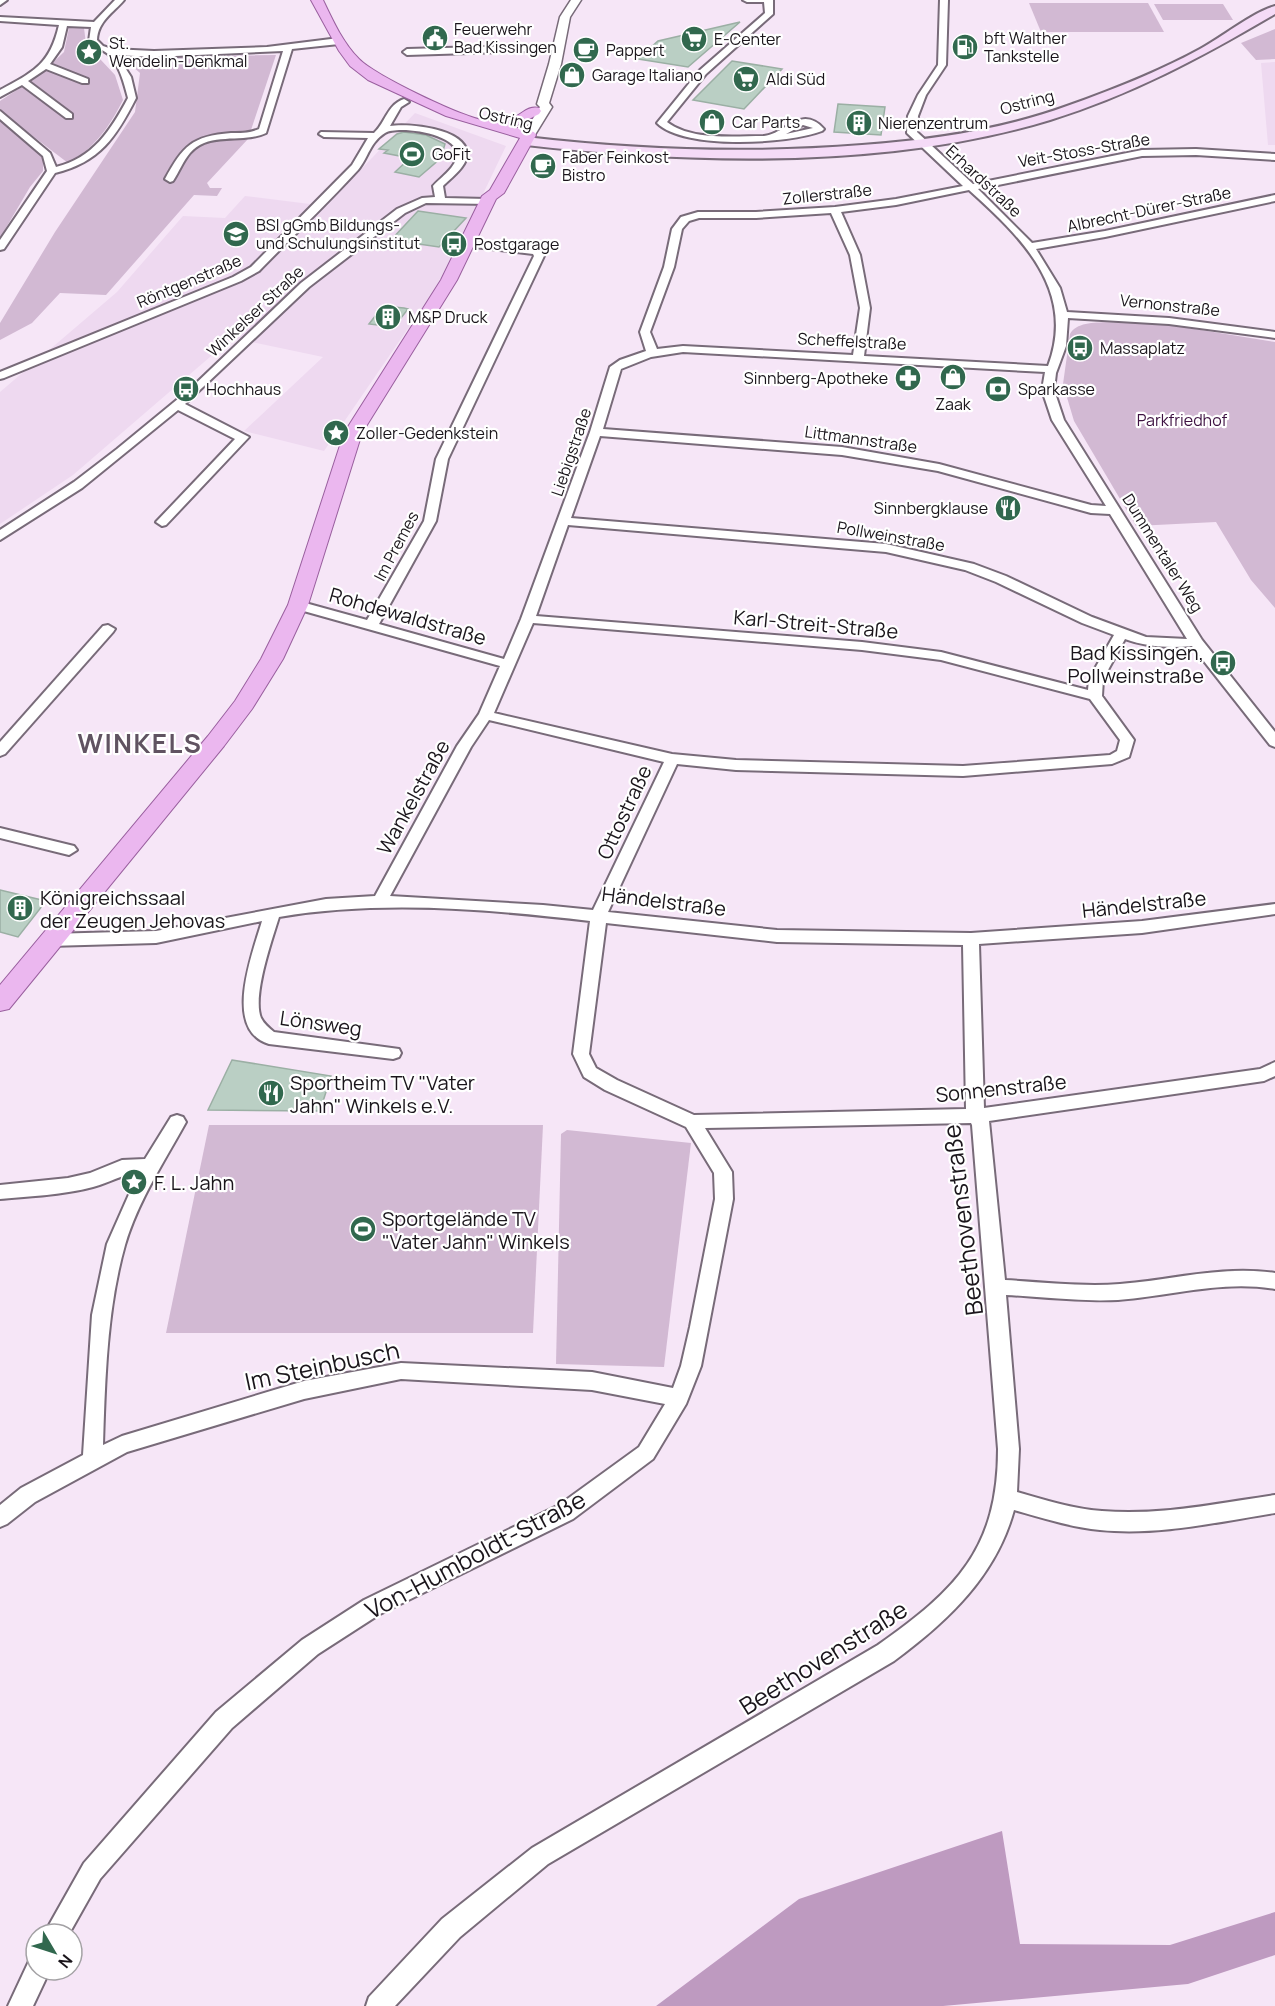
<svg xmlns="http://www.w3.org/2000/svg" width="1275" height="2006" viewBox="0 0 1275 2006" font-family="Manrope,sans-serif">
  <rect width="100%" height="100%" fill="#f6e6f7"/>
  <g fill="#eed9f0">
    <path d="M1275,62V145H1268L1261,63Z"/>
    <path d="M415,113L506,146L458,246L433,292L324,451L244,431L323,357L232,338L73,475L0,524V392L117,292L183,216L225,218L245,196L326,206Z"/>
  </g>
  <g fill="#d2b9d3">
    <path d="M1029,3H1148L1164,32H1041Z"/>
    <path d="M1154,4H1223L1233,20H1163Z"/>
    <path d="M69,28H84L86,44L115,75L123,100C110,126 94,149 68,163L0,111V101L41,74L64,52Z"/>
    <path d="M1275,29V59L1256,60L1241,43Z"/>
    <path d="M276,55L248,139L207,183L210,188H222L217,196L194,195L106,295L60,293L32,323L0,340V323L55,232L135,112L140,73L122,57Z"/>
    <path d="M0,121L43,156V171L30,187L0,238Z"/>
    <path d="M1121,322L1170,325L1275,342V608L1251,580L1216,522L1136,526L1074,421L1063,384L1070,334C1078,319 1106,323 1121,322Z"/>
    <path d="M209,1125H543L533,1333H166Z"/>
    <path d="M567,1130L691,1143L664,1367L556,1364L561,1134Z"/>
  </g>
  <path fill="#be9ac0" d="M1002,1831L1020,1944L1170,1945L1275,1912V1955L1188,1984L943,2006H656L799,1899Z"/>
  <g fill="#bacfc4" stroke="#9bafa4" stroke-width="1.5">
    <path d="M740,22L688,67L638,59L658,41Z"/>
    <path d="M732,61L782,69L744,109L693,100Z"/>
    <path d="M838,104L885,107L881,135L834,132Z"/>
    <path d="M404,132L426,135L445,144L441,158L419,177L395,172L410,158L384,153L388,150L379,149L397,134Z"/>
    <path d="M418,211L466,218L439,247L391,240Z"/>
    <path d="M383,306L404,308L408,309L394,327L369,324Z"/>
    <path d="M0,890L46,901L18,937L0,932Z"/>
    <path d="M232,1060L331,1076L320,1111L208,1110Z"/>
  </g>
  <g fill="none" stroke-linecap="round" stroke-linejoin="round">
    <defs>
      <g id="minor">
        <path d="M0,0H7L0,5Z"/>
        <path d="M115,0H124C113,13 98,21 97,40L103,46L112,49L154,51L267,47L339,38L343,41L339,44L292,49L266,133C243,144 209,131 190,153C183,161 179,172 173,181L170,182L165,179C183,146 192,136 231,133C241,133 250,133 259,129L283,51L154,57L117,55L131,77L136,98C116,137 100,162 55,173L4,249L0,250V240L47,171L43,156L0,119V111L50,153L56,167C93,158 111,130 128,98C124,84 120,65 108,54C102,49 95,48 89,41L91,27L67,26L62,47L50,64L88,79V83H82L46,69L28,81L72,114V118H66L22,85L0,97V90C33,72 50,65 59,25L0,21V17L94,22Z"/>
        <path d="M743,0H773V14L706,74L667,122C692,141 735,136 764,136C786,134 801,104 824,129L822,131C788,144 684,150 657,123L700,70L765,13L764,2H747ZM803,125L813,128L786,134Z"/>
        <path d="M940,0H948L946,65L926,95L918,116L917,132L973,184L1142,150L1196,149L1275,154V160L1196,155L1142,156L978,189L1032,243L1105,231L1275,195V201L1105,237L1036,249L1060,288L1067,312L1169,318L1275,332V338L1169,324L1068,318L1066,346L1056,373L1054,390L1064,420L1202,640L1275,732V747L1270,745L1192,646C1169,648 1147,647 1125,639L1103,679L1102,696L1134,740L1129,757L1112,764L963,776L736,770L677,764L608,912L777,930L971,933L1142,921L1275,904V914L1142,933L979,944L984,1108L1260,1069L1275,1062V1076L1264,1081L989,1121L1005,1280C1043,1282 1082,1287 1120,1284C1172,1280 1223,1265 1275,1273V1289C1222,1280 1171,1296 1118,1300C1081,1302 1043,1297 1006,1295L1019,1449L1017,1492C1045,1500 1073,1509 1102,1511C1160,1516 1218,1503 1275,1495V1513C1217,1522 1158,1536 1100,1530C1070,1527 1042,1518 1014,1510C996,1576 948,1621 894,1661L548,1864L460,1937L395,2006H366L369,1997L442,1919L532,1848L878,1645C956,1590 998,1549 998,1449L972,1125L971,1123L705,1128L732,1172L733,1199L701,1366L686,1404L653,1459L573,1519L380,1614L318,1654L232,1728L100,1879L69,1934H44L84,1863L216,1712L302,1640L364,1600L559,1505L639,1447L665,1404L592,1390L401,1379L304,1399L127,1452L35,1502L7,1524L0,1527V1505L21,1488L83,1455L92,1315L107,1244L138,1174C121,1174 109,1183 93,1187C63,1195 31,1196 0,1199V1185L68,1178L90,1173L122,1160L145,1159L171,1117L177,1115L183,1117L186,1122C164,1162 138,1201 125,1245C107,1308 105,1379 103,1445L122,1436L304,1381L401,1363L592,1372L673,1388L681,1366L690,1327L715,1199L714,1173L686,1127L605,1090L584,1077L573,1054L590,921C487,909 381,900 279,917C272,940 252,996 261,1018C264,1024 269,1028 274,1032L399,1049L401,1053L399,1057L393,1059L269,1044C222,1030 253,952 262,921L156,943L49,946L43,944L41,940L43,936L49,934L156,931L326,899L375,896L457,746L479,714L500,666L293,608L291,605L298,601L367,620L424,521L436,459L534,256L533,254L466,246L461,243L466,240L538,248L542,249L544,256L448,459L436,521L379,624L504,659L521,619L590,432L610,367L620,360L646,351L640,332L664,267L672,229L681,217L698,212H756L835,207L896,199L963,186L907,133L908,116L918,95L938,65ZM969,190C1021,237 1077,290 1048,366L864,356L870,308L860,255L841,212L896,205ZM831,213L850,255L860,308L853,355L683,346L657,349L650,332L674,267L682,229L689,221L699,218H756ZM683,352L1045,372L1042,390L1052,420L1106,506L1091,505L939,464L842,447L603,429L621,369L651,357ZM600,436L842,455L938,471L1091,513L1110,514L1187,639L1146,637L1092,617L1006,576L974,564L886,544L571,518ZM568,525L886,552L965,570L996,582L1082,623L1114,635L1089,679L1088,690L941,652L862,642L536,616ZM533,623L862,650L941,660L1090,699L1120,740L1117,751L1110,755L963,766L736,760L672,754L494,713ZM489,720L664,762L593,910L543,905L390,896L471,747ZM606,923L777,942L963,945L966,1109L694,1115L617,1080L596,1068L589,1054Z"/>
        <path d="M558,45L561,46V50L407,55L403,52L407,49Z"/>
        <path d="M404,99L409,102L401,107L390,126C408,123 463,128 467,152C469,165 451,178 443,186L445,198L487,199L492,202L490,204L426,203L405,213L309,287L185,404L249,437L166,525L162,526L156,522L235,439L178,410L82,488L0,540V530L74,482L117,449L190,389L301,283L397,209L422,198L435,197L433,186C441,177 457,167 457,154C457,134 399,125 385,133C370,142 368,158 358,170C326,205 292,237 259,271L241,281L4,378L0,379V372L233,277L251,267L352,165L368,138L324,137L319,134L321,132L374,133C386,122 387,105 404,99Z"/>
        <path d="M108,625L115,629L113,632L5,754L0,756V742L103,626Z"/>
        <path d="M0,828L74,846L77,850L69,855L0,838Z"/>
        <path d="M36,1959V1970H50L33,2006H8L29,1961Z"/>
      </g>
      <path id="tertiary" d="M571,0H581L570,17L561,64L549,103L552,107L533,138H525L523,135L540,107L537,104L549,64L560,17Z"/>
      <path id="secondary" d="M1275,6V14C1202,57 1131,95 1050,120C889,169 692,164 526,145L520,141L526,137C638,150 749,154 862,145C931,140 1001,130 1067,106C1112,90 1158,72 1200,49C1222,37 1253,12 1275,6Z"/>
      <path id="primary" d="M311,0H323C333,21 343,43 359,59C376,76 463,118 487,121C493,121 504,120 510,119C521,116 527,105 539,108L541,111L539,114L513,127L534,132L536,135L504,193L496,199L457,280L362,433L308,605L283,659L252,709L224,746L9,1009L0,1011V985L208,736L235,701L261,659L288,605L344,433L441,280L482,196L490,190L520,138L446,116L368,80L350,66L339,51Z"/>
    </defs>
    <use href="#minor" stroke="#786b79" stroke-width="4"/>
    <use href="#tertiary" stroke="#786b79" stroke-width="3"/>
    <use href="#secondary" stroke="#786b79" stroke-width="4"/>
    <use href="#primary" stroke="#995f9e" stroke-width="2"/>
    <use href="#minor" fill="#fff" fill-rule="evenodd"/>
    <use href="#tertiary" fill="#fff" fill-rule="evenodd"/>
    <use href="#secondary" fill="#f5dbf7" fill-rule="evenodd"/>
    <use href="#primary" fill="#ebb7ef" fill-rule="evenodd"/>
  </g>
  <defs>
    <symbol id="civic-disc" viewBox="-11 -11 22 22"><circle r="9.5" fill="#31684e" stroke="#fff"/><path d="M-.6-6.5H3V-4.5H.6V-3L4-1V1h2V6H-6V1h2V-1L-.6-3ZM-1.2 2.5V6h2.4V2.5Z" fill="#fff"/></symbol>
    <symbol id="supermarket-disc" viewBox="-11 -11 22 22"><circle r="9.5" fill="#31684e" stroke="#fff"/><path d="M-6-5.5h2.5l.6 2H6L4.5 2H-2.5L-4.4-4H-6ZM-1.5 3.2a1.3 1.3 0 1 0 .1 0ZM3 3.2a1.3 1.3 0 1 0 .1 0Z" fill="#fff"/></symbol>
    <symbol id="fuel-disc" viewBox="-11 -11 22 22"><circle r="9.5" fill="#31684e" stroke="#fff"/><path d="M-5.5-6h7V0h2V4h1.3V-2.5L3-4.5l.8-.8L6-3V5H2.5V1h-1V6h-7ZM-4.2-4.7v3.2H.2V-4.7Z" fill="#fff"/></symbol>
    <symbol id="cafe-disc" viewBox="-11 -11 22 22"><circle r="9.5" fill="#31684e" stroke="#fff"/><path d="M-5.5-4.5H6V0H3Q3 3.5 0 3.5H-2.5Q-5.5 3.5-5.5 0ZM3-3.2v2h1.7v-2ZM-6 4.5H4V6H-6Z" fill="#fff"/></symbol>
    <symbol id="sight-disc" viewBox="-11 -11 22 22"><circle r="9.5" fill="#31684e" stroke="#fff"/><path d="M0-6L1.8-2.2L6-1.7L2.9 1.2L3.7 5.4L0 3.3L-3.7 5.4L-2.9 1.2L-6-1.7L-1.8-2.2Z" fill="#fff"/></symbol>
    <symbol id="shop-disc" viewBox="-11 -11 22 22"><circle r="9.5" fill="#31684e" stroke="#fff"/><path d="M-5-2.5h2.3a2.7 3.5 0 0 1 5.4 0H5L5.5 6h-11ZM-1.5-2.5h3a1.5 2.3 0 0 0-3 0Z" fill="#fff"/></symbol>
    <symbol id="building-disc" viewBox="-11 -11 22 22"><circle r="9.5" fill="#31684e" stroke="#fff"/><path d="M-4-6H4V6H1V3H-1V6H-4ZM-2.5-4.3h1.7v1.8h-1.7ZM.8-4.3h1.7v1.8H.8ZM-2.5-1h1.7V.8h-1.7ZM.8-1h1.7V.8H.8Z" fill="#fff"/></symbol>
    <symbol id="stadium-disc" viewBox="-11 -11 22 22"><circle r="9.5" fill="#31684e" stroke="#fff"/><path d="M0-5a6.5 5 0 1 0 0 10a6.5 5 0 1 0 0-10ZM-3.5-1.8h7v3.6h-7Z" fill="#fff"/></symbol>
    <symbol id="school-disc" viewBox="-11 -11 22 22"><circle r="9.5" fill="#31684e" stroke="#fff"/><path d="M0-5L7-2L0 1L-7-2ZM-4 1L0 2.5L4 1V4Q0 6-4 4Z" fill="#fff"/></symbol>
    <symbol id="bus-disc" viewBox="-11 -11 22 22"><circle r="9.5" fill="#31684e" stroke="#fff"/><path d="M-5-6H5V4H4V6H2V4H-2V6H-4V4H-5ZM-3.5-4V0h7V-4ZM-3.5 1.2v1.5H-2V1.2ZM2 1.2v1.5H3.5V1.2Z" fill="#fff"/></symbol>
    <symbol id="pharmacy-disc" viewBox="-11 -11 22 22"><circle r="9.5" fill="#31684e" stroke="#fff"/><path d="M-2-6h4v4h4v4h-4v4h-4v-4h-4v-4h4Z" fill="#fff"/></symbol>
    <symbol id="bank-disc" viewBox="-11 -11 22 22"><circle r="9.5" fill="#31684e" stroke="#fff"/><path d="M-6-4H6V4H-6ZM0-2.3a2.3 2.3 0 1 0 0 4.6a2.3 2.3 0 1 0 0-4.6Z" fill="#fff"/></symbol>
    <symbol id="restaurant-disc" viewBox="-11 -11 22 22"><circle r="9.5" fill="#31684e" stroke="#fff"/><path d="M-5-6h1v4h1v-4h1v4h1v-4h1v5L-1.5 .5V6h-2V.5L-5-1ZM5-6V6H3V1.5H1.5Q1.5-4 5-6Z" fill="#fff"/></symbol>
  </defs>
  <g fill-rule="evenodd">
    <use href="#civic-disc" x="420" y="23" width="30" height="30"/>
    <use href="#supermarket-disc" x="679" y="24" width="30" height="30"/>
    <use href="#fuel-disc" x="950" y="32" width="30" height="30"/>
    <use href="#cafe-disc" x="571" y="35" width="30" height="30"/>
    <use href="#sight-disc" x="74" y="37" width="30" height="30"/>
    <use href="#shop-disc" x="557" y="60" width="30" height="30"/>
    <use href="#supermarket-disc" x="731" y="64" width="30" height="30"/>
    <use href="#shop-disc" x="697" y="107" width="30" height="30"/>
    <use href="#building-disc" x="844" y="108" width="30" height="30"/>
    <use href="#stadium-disc" x="397" y="139" width="30" height="30"/>
    <use href="#cafe-disc" x="528" y="151" width="30" height="30"/>
    <use href="#school-disc" x="221" y="219" width="30" height="30"/>
    <use href="#bus-disc" x="439" y="229" width="30" height="30"/>
    <use href="#building-disc" x="373" y="302" width="30" height="30"/>
    <use href="#bus-disc" x="1065" y="333" width="30" height="30"/>
    <use href="#shop-disc" x="938" y="362" width="30" height="30"/>
    <use href="#pharmacy-disc" x="893" y="363" width="30" height="30"/>
    <use href="#bus-disc" x="171" y="374" width="30" height="30"/>
    <use href="#bank-disc" x="983" y="374" width="30" height="30"/>
    <use href="#sight-disc" x="321" y="418" width="30" height="30"/>
    <use href="#restaurant-disc" x="993" y="493" width="30" height="30"/>
    <use href="#bus-disc" x="1208" y="648" width="30" height="30"/>
    <use href="#building-disc" x="5" y="893" width="30" height="30"/>
    <use href="#restaurant-disc" x="256" y="1078" width="30" height="30"/>
    <use href="#sight-disc" x="119" y="1167" width="30" height="30"/>
    <use href="#stadium-disc" x="348" y="1214" width="30" height="30"/>
  </g>
  <g text-anchor="middle" dominant-baseline="central" stroke-width="4.5" stroke-linejoin="round" paint-order="stroke">
    <g font-size="16" fill="#1a151b" stroke="#fff" text-anchor="start">
      <text x="454" y="29">Feuerwehr<tspan x="454" dy="18">Bad Kissingen</tspan></text>
      <text x="984" y="38">bft Walther<tspan x="984" dy="18">Tankstelle</tspan></text>
      <text x="714" y="39">E-Center</text>
      <text x="109" y="43">St.<tspan x="109" dy="18">Wendelin-Denkmal</tspan></text>
      <text x="606" y="50">Pappert</text>
      <text x="592" y="75">Garage Italiano</text>
      <text x="766" y="79">Aldi Süd</text>
      <text x="732" y="122">Car Parts</text>
      <text x="878" y="123">Nierenzentrum</text>
      <text x="432" y="154">GoFit</text>
      <text x="562" y="157">Faber Feinkost<tspan x="562" dy="18">Bistro</tspan></text>
      <text x="256" y="225">BSI gGmb Bildungs-<tspan x="256" dy="18">und Schulungsinstitut</tspan></text>
      <text x="474" y="244">Postgarage</text>
      <text x="408" y="317">M&amp;P Druck</text>
      <text x="1100" y="348">Massaplatz</text>
      <text x="888" y="378" text-anchor="end">Sinnberg-Apotheke</text>
      <text x="206" y="389">Hochhaus</text>
      <text x="1018" y="389">Sparkasse</text>
      <text x="953" y="404" text-anchor="middle">Zaak</text>
      <text x="356" y="433">Zoller-Gedenkstein</text>
      <text x="988" y="508" text-anchor="end">Sinnbergklause</text>
    </g>
    <g font-size="16" fill="#1a151b" stroke="#fff">
      <text transform="translate(1027 102) rotate(-15)">Ostring</text>
      <text transform="translate(506 118) rotate(13)">Ostring</text>
      <text transform="translate(1084 150) rotate(-10)">Veit-Stoss-Straße</text>
      <text transform="translate(984 181) rotate(43)">Erhardstraße</text>
      <text transform="translate(827 194) rotate(-6)">Zollerstraße</text>
      <text transform="translate(1149 209) rotate(-12)">Albrecht-Dürer-Straße</text>
      <text transform="translate(189 281) rotate(-23)">Röntgenstraße</text>
      <text transform="translate(1170 305) rotate(6)">Vernonstraße</text>
      <text transform="translate(255 311) rotate(-43)">Winkelser Straße</text>
      <text transform="translate(852 341) rotate(3)">Scheffelstraße</text>
      <text transform="translate(861 439) rotate(8)">Littmannstraße</text>
      <text transform="translate(571 452) rotate(-71)">Liebigstraße</text>
      <text transform="translate(891 536) rotate(10)">Pollweinstraße</text>
      <text transform="translate(396 546) rotate(-62)">Im Premes</text>
      <text transform="translate(1163 553) rotate(58)">Dummentaler Weg</text>
    </g>
    <g font-size="16" fill="#3f1343" stroke="#fff">
      <text x="1182" y="420">Parkfriedhof</text>
    </g>
    <g font-size="20" fill="#1a151b" stroke="#fff">
      <text transform="translate(408 616) rotate(16)">Rohdewaldstraße</text>
      <text transform="translate(816 624) rotate(5)">Karl-Streit-Straße</text>
      <text transform="translate(413 797) rotate(-61)">Wankelstraße</text>
      <text transform="translate(624 812) rotate(-65)">Ottostraße</text>
      <text transform="translate(664 901) rotate(7)">Händelstraße</text>
      <text transform="translate(1144 904) rotate(-6)">Händelstraße</text>
      <text transform="translate(321 1023) rotate(8)">Lönsweg</text>
      <text transform="translate(1001 1088) rotate(-6)">Sonnenstraße</text>
    </g>
    <g font-size="20" fill="#1a151b" stroke="#fff" text-anchor="start">
      <text x="1204" y="652" text-anchor="end">Bad Kissingen,<tspan x="1204" dy="23">Pollweinstraße</tspan></text>
      <text x="40" y="897">Königreichssaal<tspan x="40" dy="23">der Zeugen Jehovas</tspan></text>
      <text x="290" y="1082">Sportheim TV "Vater<tspan x="290" dy="23">Jahn" Winkels e.V.</tspan></text>
      <text x="154" y="1182">F. L. Jahn</text>
      <text x="382" y="1218">Sportgelände TV<tspan x="382" dy="23">"Vater Jahn" Winkels</tspan></text>
    </g>
    <g font-size="24" fill="#1a151b" stroke="#fff">
      <text transform="translate(962 1220) rotate(-97)">Beethovenstraße</text>
      <text transform="translate(322 1365) rotate(-12)">Im Steinbusch</text>
      <text transform="translate(475 1554) rotate(-28)">Von-Humboldt-Straße</text>
      <text transform="translate(823 1657) rotate(-32)">Beethovenstraße</text>
    </g>
    <g font-size="26" font-weight="bold" letter-spacing="1.5" fill="#605361" stroke="#fff">
      <text x="140" y="743">WINKELS</text>
    </g>
  </g>
  <g transform="translate(54 1952) rotate(129)"><circle r="28" fill="#ffffff" stroke="#a3a1a4" stroke-width="1.5"/>
  <path d="M0-4.5L10 22L0 15L-10 22Z" fill="#31684e"/>
  <text y="-9" font-size="16" font-weight="bold" text-anchor="middle" fill="#1a151b">N</text>
  </g>
</svg>
